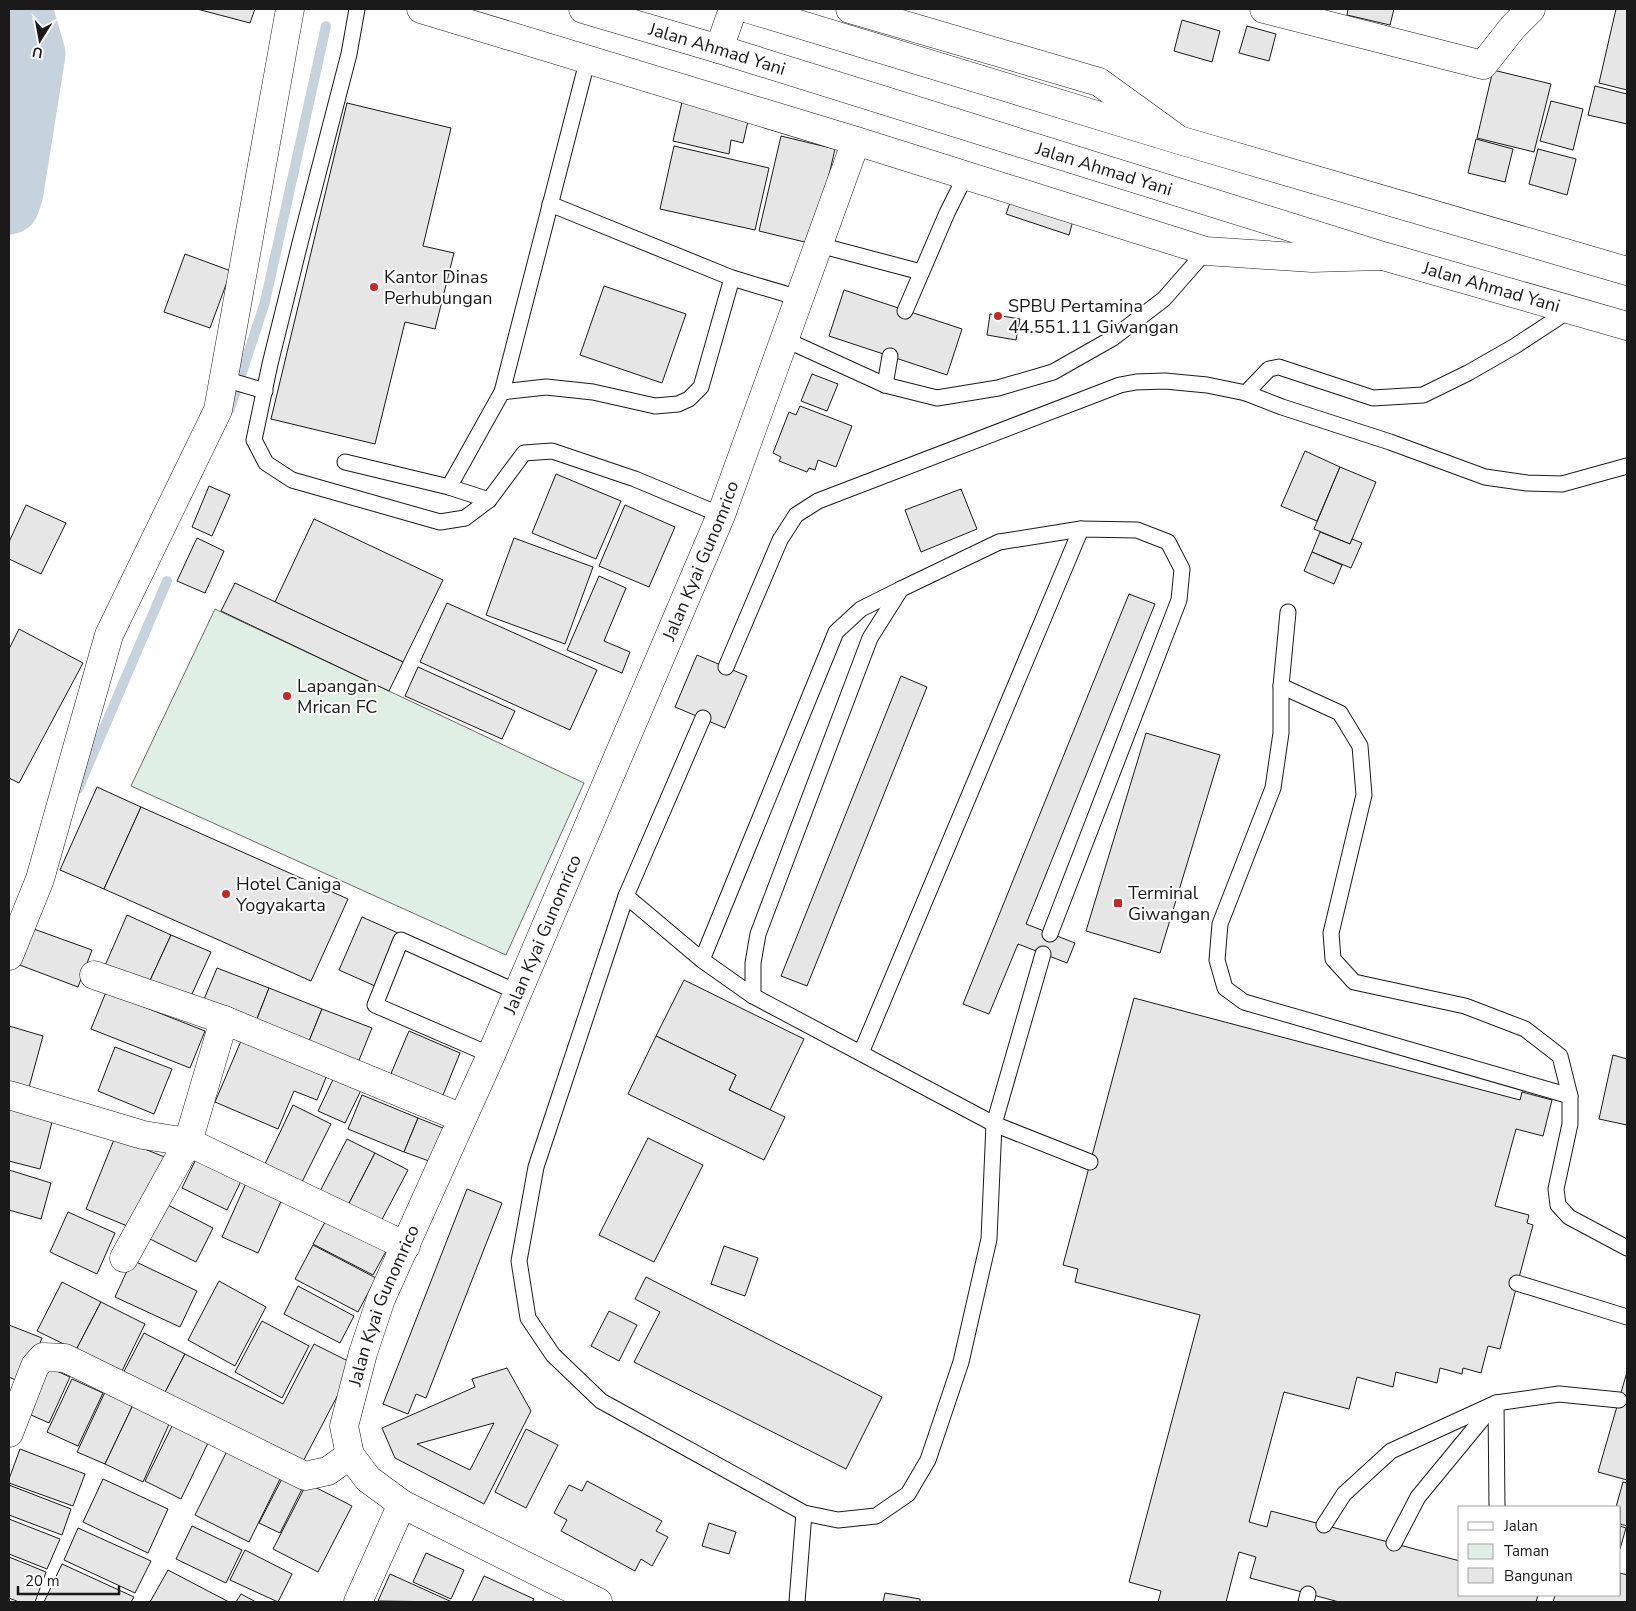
<svg xmlns="http://www.w3.org/2000/svg" width="1636" height="1611" viewBox="0 0 1636 1611" font-family="'Nunito Sans',sans-serif">
  <rect width="100%" height="100%" fill="#fff"/>
  <path fill="#e0efe3" stroke="#6a6a6a" d="M215,609L584,783L506,955L131,786Z"/>
  <g fill="none" stroke-linecap="round" stroke-linejoin="round">
    <g stroke="#c6d2dc" stroke-width="10">
      <path d="M230,409L265,302L326,26"/>
      <path d="M78,789L167,581"/>
    </g>
    <path stroke="#c6d2dc" stroke-width="61" d="M9,204L13,192L35,54L22,9"/>
  </g>
  <g fill="#e6e6e6" stroke="#1a1a1a" fill-rule="evenodd">
    <path d="M197,9H255L250,23Z"/>
    <path d="M1348,9H1394L1390,25L1347,15Z"/>
    <path d="M1616,9H1627V90L1599,83Z"/>
    <path d="M1182,20L1220,31L1212,62L1174,51Z"/>
    <path d="M1247,26L1276,34L1269,61L1239,53Z"/>
    <path d="M1493,70L1551,84L1534,152L1477,138Z"/>
    <path d="M1595,86L1627,94V124L1588,115Z"/>
    <path d="M1551,101L1583,109L1573,150L1540,141Z"/>
    <path d="M682,102L748,121L743,143L731,140L729,154L673,141Z"/>
    <path d="M347,103L451,128L423,246L454,253L435,329L405,322L375,444L271,419Z"/>
    <path d="M781,136L835,149L813,244L759,231Z"/>
    <path d="M1476,139L1513,149L1505,182L1468,173Z"/>
    <path d="M674,146L769,168L755,230L660,209Z"/>
    <path d="M1538,149L1576,159L1567,195L1529,184Z"/>
    <path d="M1012,197L1074,217L1069,235L1006,214Z"/>
    <path d="M185,254L231,271L210,328L164,312Z"/>
    <path d="M604,286L686,314L662,383L580,355Z"/>
    <path d="M844,290L962,329L947,375L829,336Z"/>
    <path d="M990,314L1020,319L1016,340L987,335Z"/>
    <path d="M812,374L838,384L827,411L801,401Z"/>
    <path d="M800,406L852,426L836,467L818,460L815,470L809,468L807,472L779,461L781,457L773,453L789,412L796,415Z"/>
    <path d="M1305,451L1340,467L1317,521L1281,506Z"/>
    <path d="M1340,467L1376,482L1350,544L1314,529Z"/>
    <path d="M556,474L621,501L596,559L532,533Z"/>
    <path d="M209,486L230,495L212,536L192,527Z"/>
    <path d="M961,489L977,529L921,552L905,510Z"/>
    <path d="M26,505L66,523L41,574L9,559V542Z"/>
    <path d="M625,505L675,527L649,587L599,566Z"/>
    <path d="M314,519L443,580L403,662L275,602Z"/>
    <path d="M1320,532L1350,544L1352,539L1362,543L1351,568L1312,552Z"/>
    <path d="M197,538L224,551L205,593L177,581Z"/>
    <path d="M514,538L593,567L565,644L486,615Z"/>
    <path d="M1312,552L1342,565L1334,584L1304,571Z"/>
    <path d="M599,576L626,588L604,641L630,652L622,673L567,650Z"/>
    <path d="M235,583L403,662L389,691L221,611Z"/>
    <path d="M1129,594L1155,604L1026,924L1075,943L1067,963L1018,944L989,1014L963,1004Z"/>
    <path d="M447,603L597,670L570,730L420,662Z"/>
    <path d="M19,629L83,663L19,783L9,778V649Z"/>
    <path d="M697,655L747,676L725,728L675,707Z"/>
    <path d="M418,667L515,711L502,739L405,696Z"/>
    <path d="M901,676L927,687L807,986L781,976Z"/>
    <path d="M1146,733L1220,755L1160,953L1086,931Z"/>
    <path d="M97,787L141,807L104,889L60,870Z"/>
    <path d="M141,807L348,899L311,981L104,889Z"/>
    <path d="M127,915L171,935L147,987L104,968Z"/>
    <path d="M362,917L398,933L375,986L339,970Z"/>
    <path d="M31,928L92,950L78,987L17,964Z"/>
    <path d="M171,935L211,952L187,1005L147,987Z"/>
    <path d="M217,968L269,988L253,1029L200,1009Z"/>
    <path d="M684,980L804,1039L770,1110L729,1090L736,1075L656,1036Z"/>
    <path d="M269,988L322,1009L305,1051L253,1029Z"/>
    <path d="M106,992L205,1031L190,1068L91,1029Z"/>
    <path d="M1134,998L1520,1100L1522,1092L1552,1100L1543,1136L1516,1129L1495,1206L1529,1215L1527,1223L1533,1225L1500,1349L1488,1346L1481,1373L1463,1368L1462,1374L1440,1368L1437,1383L1396,1372L1393,1387L1357,1377L1349,1409L1284,1392L1249,1522L1267,1527L1271,1511L1460,1561V1595H1538L1536,1602H1339L1250,1578L1256,1557L1239,1552L1226,1602H1158L1161,1591L1129,1582L1200,1315L1075,1282L1078,1269L1063,1265Z"/>
    <path d="M322,1009L372,1028L355,1070L305,1051Z"/>
    <path d="M9,1026L43,1036L28,1091L9,1085Z"/>
    <path d="M409,1031L460,1053L439,1105L387,1083Z"/>
    <path d="M244,1034L329,1070L317,1100L294,1091L278,1129L215,1102Z"/>
    <path d="M656,1036L736,1075L729,1090L785,1117L764,1160L628,1094Z"/>
    <path d="M115,1047L172,1069L154,1114L98,1091Z"/>
    <path d="M1613,1055L1627,1059V1125L1599,1119Z"/>
    <path d="M338,1069L365,1082L345,1123L318,1111Z"/>
    <path d="M362,1095L418,1118L404,1152L348,1129Z"/>
    <path d="M293,1105L331,1124L301,1184L264,1166Z"/>
    <path d="M9,1106L53,1118L40,1169L9,1161Z"/>
    <path d="M418,1118L443,1128L429,1161L404,1152Z"/>
    <path d="M115,1137L167,1158L137,1230L86,1209Z"/>
    <path d="M648,1138L703,1165L654,1262L599,1235Z"/>
    <path d="M347,1139L375,1153L345,1211L317,1197Z"/>
    <path d="M199,1153L244,1175L227,1210L182,1188Z"/>
    <path d="M375,1153L408,1170L377,1229L345,1211Z"/>
    <path d="M9,1170L51,1183L41,1219L9,1210Z"/>
    <path d="M247,1181L283,1197L258,1253L222,1237Z"/>
    <path d="M467,1189L502,1203L426,1398L416,1394L408,1414L383,1404Z"/>
    <path d="M164,1203L213,1228L196,1262L146,1237Z"/>
    <path d="M68,1212L115,1233L97,1274L50,1252Z"/>
    <path d="M330,1213L390,1244L373,1275L313,1244Z"/>
    <path d="M313,1245L376,1278L358,1312L295,1279Z"/>
    <path d="M724,1246L758,1258L745,1296L711,1284Z"/>
    <path d="M132,1260L197,1291L180,1327L115,1297Z"/>
    <path d="M646,1277L882,1397L846,1469L634,1362L660,1312L635,1299Z"/>
    <path d="M219,1281L266,1307L235,1366L188,1340Z"/>
    <path d="M62,1282L101,1302L76,1350L37,1331Z"/>
    <path d="M298,1286L354,1316L340,1343L284,1314Z"/>
    <path d="M101,1302L145,1324L121,1373L76,1350Z"/>
    <path d="M609,1311L637,1325L619,1361L591,1346Z"/>
    <path d="M262,1321L309,1346L282,1398L235,1372Z"/>
    <path d="M9,1325L42,1338L24,1384L9,1377Z"/>
    <path d="M144,1333L185,1354L161,1400L120,1379Z"/>
    <path d="M314,1344L354,1364L298,1471L161,1400L185,1354L283,1404Z"/>
    <path d="M41,1364L70,1377L49,1423L20,1410Z"/>
    <path d="M507,1368L531,1411L484,1504L395,1458L382,1428L475,1387L472,1379ZM494,1423L470,1470L417,1444Z"/>
    <path d="M1627,1372V1480L1598,1472Z"/>
    <path d="M72,1379L103,1393L78,1446L47,1432Z"/>
    <path d="M105,1392L133,1405L105,1464L77,1452Z"/>
    <path d="M133,1405L170,1422L143,1482L105,1464Z"/>
    <path d="M173,1424L209,1441L181,1499L145,1481Z"/>
    <path d="M526,1429L558,1445L526,1508L495,1492Z"/>
    <path d="M229,1447L283,1473L249,1542L195,1515Z"/>
    <path d="M20,1449L85,1474L73,1506L9,1483V1479Z"/>
    <path d="M285,1473L305,1483L280,1533L259,1523Z"/>
    <path d="M103,1479L168,1509L148,1553L83,1522Z"/>
    <path d="M587,1481L662,1521L656,1531L668,1537L652,1566L641,1559L635,1571L561,1531L567,1520L554,1513L569,1485L582,1491Z"/>
    <path d="M1623,1482L1627,1483V1526L1620,1524V1507H1616Z"/>
    <path d="M307,1483L352,1506L318,1572L273,1549Z"/>
    <path d="M9,1485L71,1509L62,1535L9,1515Z"/>
    <path d="M9,1519L60,1539L47,1569L9,1554Z"/>
    <path d="M709,1523L736,1532L729,1554L702,1546Z"/>
    <path d="M192,1526L242,1550L226,1583L176,1559Z"/>
    <path d="M1620,1526L1626,1528L1620,1549Z"/>
    <path d="M78,1528L151,1561L135,1593L64,1560Z"/>
    <path d="M245,1550L292,1574L278,1602L230,1580Z"/>
    <path d="M426,1553L464,1570L451,1599L413,1582Z"/>
    <path d="M9,1557L46,1572L35,1602H19L9,1598Z"/>
    <path d="M62,1564L134,1597L131,1602H44Z"/>
    <path d="M168,1570L229,1602H150Z"/>
    <path d="M1620,1573L1627,1575V1602H1553L1555,1595H1620Z"/>
    <path d="M390,1574L452,1602L378,1601Z"/>
    <path d="M484,1576L534,1599L532,1602H472Z"/>
    <path d="M885,1593L920,1599V1602H883Z"/>
    <path d="M241,1594L256,1602H236Z"/>
  </g>
  <g fill="none" stroke-linecap="round" stroke-linejoin="round">
    <defs>
      <g id="service">
        <path d="M357,9L349,54L300,243L270,364L254,440L266,463L292,480L440,522L465,518L489,500L524,453L552,451L635,479L721,515"/>
        <path d="M550,204L732,278L799,298"/>
        <path d="M819,245L921,272"/>
        <path d="M905,311L947,213L966,175"/>
        <path d="M784,339L885,385L937,398L998,388L1053,372L1113,338L1164,299L1206,251"/>
        <path d="M224,379L265,391"/>
        <path d="M885,385L890,356"/>
        <path d="M502,392L588,58"/>
        <path d="M1246,393L1269,369L1279,367L1373,398L1423,395L1468,373L1515,346L1570,310"/>
        <path d="M345,462L449,487L489,500"/>
        <path d="M449,487L502,392L546,387L593,392L655,406L678,404L689,399L701,387L732,278"/>
        <path d="M1288,612L1281,686V733L1273,788L1220,924L1217,960L1225,988L1244,1002L1570,1096V1124L1556,1189L1558,1205L1569,1217L1627,1248"/>
        <path d="M726,667L780,540L796,515L818,501L1120,385L1136,382L1165,381L1207,385L1246,393L1282,407L1390,442L1485,477L1527,483L1562,484L1627,466"/>
        <path d="M1281,686L1340,713L1360,746L1364,795L1331,933L1333,959L1354,982L1465,1006L1525,1029L1560,1056L1570,1096"/>
        <path d="M703,718L626,896L536,1167L519,1261L528,1318L553,1355L601,1401L804,1513L838,1520L876,1516L908,1494L928,1460L961,1362L989,1239L994,1124L1043,954"/>
        <path d="M626,896L702,960L753,996L994,1124L1090,1162"/>
        <path d="M702,960L836,632L861,609L901,589"/>
        <path d="M753,996V963L758,934L870,638L901,589L999,542L1081,529L1137,530L1168,542L1182,569L1179,600L1050,934"/>
        <path d="M861,1053L1081,529"/>
        <path d="M491,1055L375,1005L401,940L517,992"/>
        <path d="M1517,1283L1627,1317"/>
        <path d="M1496,1403L1497,1507"/>
        <path d="M1324,1525L1344,1494L1391,1451L1496,1403L1559,1394L1619,1400"/>
        <path d="M1394,1543L1418,1497L1493,1406"/>
        <path d="M797,1602L804,1513"/>
        <path d="M1306,1602L1308,1594"/>
      </g>
      <g id="minor">
        <path d="M1264,9L1483,65L1513,27L1531,9"/>
        <path d="M9,956L40,879L109,635L218,410L290,9"/>
        <path d="M94,975L224,1020L462,1118"/>
        <path d="M9,1095L143,1135L188,1142L406,1246"/>
        <path d="M124,1258L188,1142L224,1020"/>
        <path d="M9,1433L35,1366L43,1357L65,1358L305,1476L328,1471L350,1455"/>
        <path d="M358,1602L402,1504"/>
        <path id="s1" d="M598,1602L402,1504L368,1479L350,1455L344,1426L363,1353L381,1299L491,1055L721,515L856,141"/>
      </g>
      <g id="tertiary">
        <path d="M421,9L856,141L1206,251L1312,258L1380,256"/>
        <path d="M850,9L1099,82L1175,137"/>
      </g>
      <g id="trunk">
        <path id="s2" d="M583,9L719,49L1383,256L1627,326"/>
        <path d="M749,9L1179,140L1627,271"/>
        <path d="M719,49L733,9"/>
      </g>
    </defs>
    <use href="#service" stroke="#1a1a1a" stroke-width="17"/>
    <use href="#minor" stroke="#1a1a1a" stroke-width="29"/>
    <use href="#tertiary" stroke="#1a1a1a" stroke-width="29"/>
    <use href="#trunk" stroke="#1a1a1a" stroke-width="29"/>
    <use href="#service" stroke="#fff" stroke-width="15"/>
    <use href="#minor" stroke="#fff" stroke-width="28"/>
    <use href="#tertiary" stroke="#fff" stroke-width="28"/>
    <use href="#trunk" stroke="#fff" stroke-width="28"/>
  </g>
  <g fill="#c62828" stroke="#fff" stroke-width="2">
    <circle cx="374" cy="287" r="5"/>
    <circle cx="998" cy="316" r="5"/>
    <circle cx="287" cy="696" r="5"/>
    <circle cx="226" cy="894" r="5"/>
    <rect x="1113" y="898" width="10" height="10" rx="2.5"/>
  </g>
  <g text-anchor="middle" dominant-baseline="central" stroke-width="4" stroke-linejoin="round" paint-order="stroke">
    <g font-size="18" fill="#1a1a1a" stroke="#fff">
      <text stroke="none"><textPath href="#s2" startOffset="140">Jalan Ahmad Yani</textPath></text>
      <text stroke="none"><textPath href="#s2" startOffset="545">Jalan Ahmad Yani</textPath></text>
      <text stroke="none"><textPath href="#s2" startOffset="950">Jalan Ahmad Yani</textPath></text>
      <text stroke="none"><textPath href="#s1" startOffset="1258">Jalan Kyai Gunomrico</textPath></text>
      <text stroke="none"><textPath href="#s1" startOffset="852">Jalan Kyai Gunomrico</textPath></text>
      <text stroke="none"><textPath href="#s1" startOffset="448">Jalan Kyai Gunomrico</textPath></text>
    </g>
    <g font-size="18" fill="#1a1a1a" stroke="#fff" text-anchor="start">
      <text x="384" y="277">Kantor Dinas<tspan x="384" dy="21">Perhubungan</tspan></text>
      <text x="1008" y="306">SPBU Pertamina<tspan x="1008" dy="21">44.551.11 Giwangan</tspan></text>
      <text x="297" y="686">Lapangan<tspan x="297" dy="21">Mrican FC</tspan></text>
      <text x="236" y="884">Hotel Caniga<tspan x="236" dy="21">Yogyakarta</tspan></text>
      <text x="1128" y="893">Terminal<tspan x="1128" dy="21">Giwangan</tspan></text>
    </g>
  </g>
  <rect width="1636" height="1611" fill="none" stroke="#1a1a1a" stroke-width="20"/>
  <rect x="1458" y="1506" width="162" height="90" fill="#ffffff" stroke="#a3a3a3"/>
  <rect x="1468" y="1522" width="25" height="8" fill="#ffffff" stroke="#a3a3a3"/>
  <text x="1504" y="1531" font-size="15" fill="#1a1a1a">Jalan</text>
  <rect x="1468" y="1544" width="25" height="15" fill="#e0efe3" stroke="#a3a3a3"/>
  <text x="1504" y="1556" font-size="15" fill="#1a1a1a">Taman</text>
  <rect x="1468" y="1568" width="25" height="15" fill="#e6e6e6" stroke="#a3a3a3"/>
  <text x="1504" y="1581" font-size="15" fill="#1a1a1a">Bangunan</text>
  <g transform="translate(40 40) rotate(191)" stroke="#ffffff" stroke-width="4" paint-order="stroke">
  <path d="M0-4L9 19L0 12L-9 19Z" fill="#1a1a1a"/>
  <text y="-8" font-size="14" font-weight="bold" text-anchor="middle" fill="#1a1a1a">U</text>
  </g>
  <path d="M18 1586v8h101v-8" fill="none" stroke="#1a1a1a" stroke-width="2.5"/>
  <text x="25" y="1586" font-size="15" fill="#1a1a1a" stroke="#ffffff" stroke-width="4" paint-order="stroke">20 m</text>
</svg>
